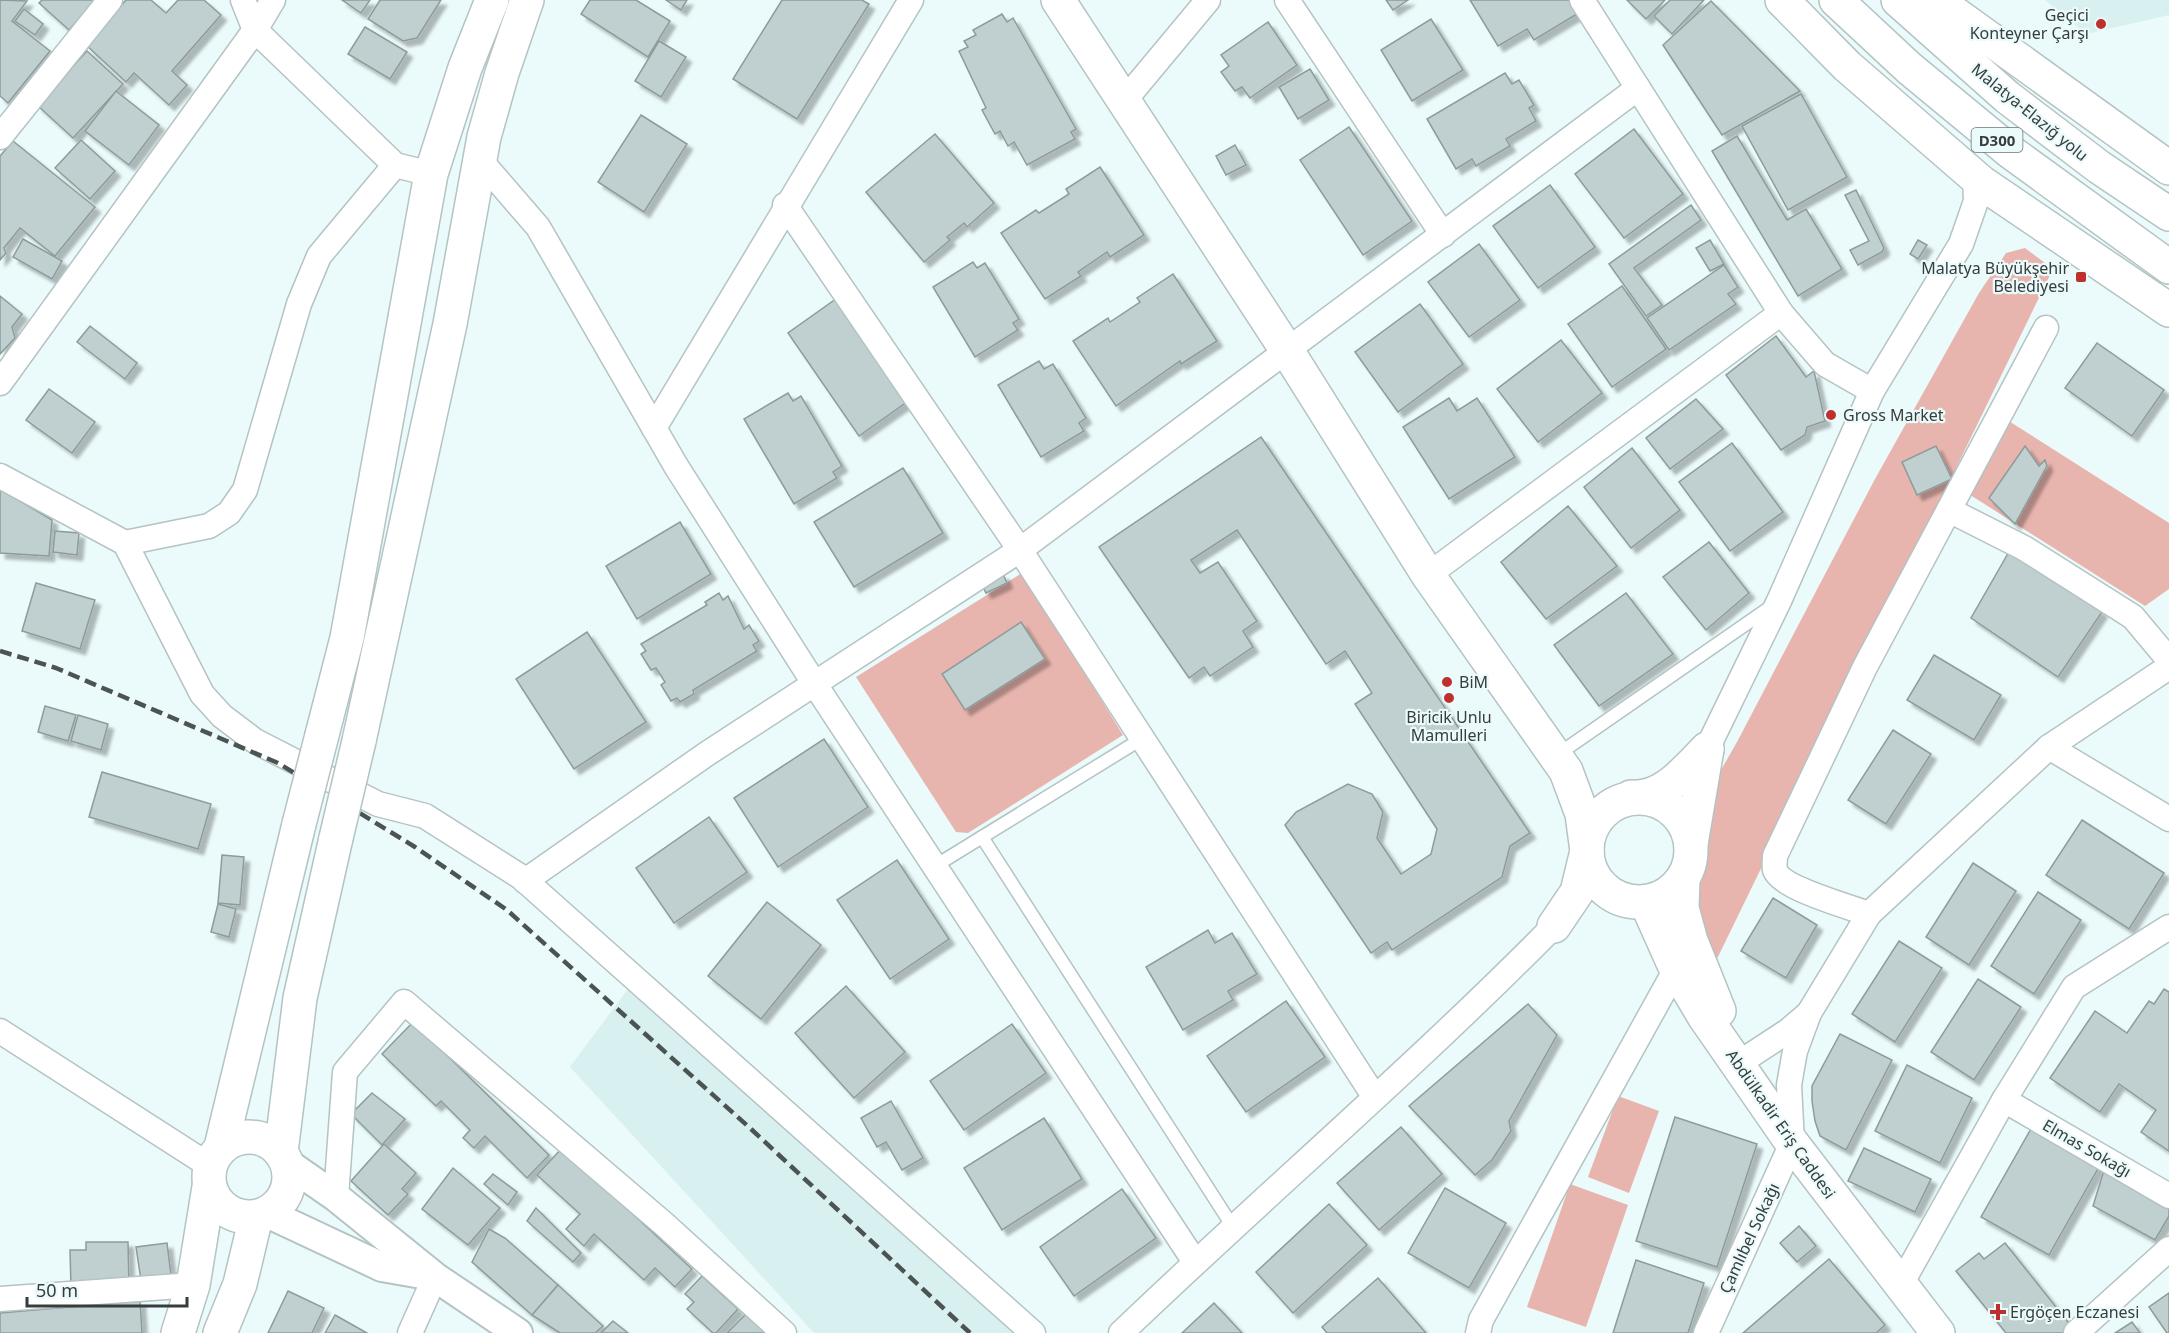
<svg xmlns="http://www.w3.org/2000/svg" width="2169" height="1333" viewBox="0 0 2169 1333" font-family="'Noto Sans',sans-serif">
  <defs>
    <filter id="shadow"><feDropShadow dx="5.5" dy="5.5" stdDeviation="1.5" flood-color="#0004"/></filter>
  </defs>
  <rect width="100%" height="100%" fill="#ebfafa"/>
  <g fill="#d8f1f0">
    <path d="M2045,0H2169V15L2086,34Z"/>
    <path d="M634,981L1018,1333H814L570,1067Z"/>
  </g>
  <g fill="#e8b4ae">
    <path d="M2025,248L2053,269L1713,967L1696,910L1702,872L1705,798L1737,742L1875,479L1979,293L2006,253Z"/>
    <path d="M2004,418L2169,523V589L2145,606L1964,491Z"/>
    <path d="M1022,573L1123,735L968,833L956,832L856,677Z"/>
    <path d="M1618,1096L1659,1111L1629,1193L1588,1177Z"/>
    <path d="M1570,1184L1628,1205L1586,1327L1527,1307Z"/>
  </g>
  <g fill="#c0cfcf" stroke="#8d9c9b" stroke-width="1.5" filter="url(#shadow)">
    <path d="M0,0L27,1L12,21L50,51L8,103L0,96Z"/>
    <path d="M42,0H96L69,30L39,3Z"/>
    <path d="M126,0H151L166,13L178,0H204L221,15L172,71L187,85L169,105L134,73L126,82L86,45Z"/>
    <path d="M342,0H370L361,13Z"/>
    <path d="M380,0H441L417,38L403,41L368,19Z"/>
    <path d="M590,0H636L670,21L648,57L581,14Z"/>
    <path d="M666,0H687L681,10Z"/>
    <path d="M782,0H862L869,4L797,119L733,79Z"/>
    <path d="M1386,0H1408L1393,10Z"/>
    <path d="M1470,0H1569L1577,14L1534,40L1527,29L1498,46Z"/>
    <path d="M1627,0H1665L1646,19Z"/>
    <path d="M1670,0H1704L1672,34L1654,16Z"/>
    <path d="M1711,1L1800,91L1722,135L1663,45Z"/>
    <path d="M24,9L43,24L35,35L15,21Z"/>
    <path d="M1002,14L1007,22L1013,18L1076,129L1071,132L1075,139L1027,165L1014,142L1008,146L1000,131L995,134L982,110L986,108L959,51L968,47L964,41L976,35L973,30Z"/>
    <path d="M1431,19L1463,70L1412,101L1381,50Z"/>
    <path d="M1268,22L1297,65L1250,98L1242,87L1235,91L1221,72L1229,66L1221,55Z"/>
    <path d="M365,27L407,52L390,79L348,54Z"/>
    <path d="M659,41L686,57L661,97L635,81Z"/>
    <path d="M87,51L123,84L73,138L37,105Z"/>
    <path d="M1310,69L1329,100L1298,119L1279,87Z"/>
    <path d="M1505,73L1512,84L1519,80L1534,105L1529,108L1536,121L1506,139L1510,146L1476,166L1472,159L1456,169L1427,119Z"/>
    <path d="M116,91L159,125L129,165L85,131Z"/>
    <path d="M1801,94L1847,177L1788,210L1742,126Z"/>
    <path d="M641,115L687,144L644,212L598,182Z"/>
    <path d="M1349,127L1412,221L1363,255L1300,160Z"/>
    <path d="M1634,129L1683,194L1624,238L1575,174Z"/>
    <path d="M935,134L994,203L967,227L964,223L947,237L950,240L924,262L866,192Z"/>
    <path d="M1737,136L1787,220L1806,209L1842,269L1798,296L1712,151Z"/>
    <path d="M81,140L115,171L90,199L55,168Z"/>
    <path d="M13,141L95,207L55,256L20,228L4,248L6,253L0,260V156Z"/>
    <path d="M1235,145L1246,165L1226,175L1216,156Z"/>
    <path d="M1100,167L1144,235L1110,257L1107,252L1078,272L1081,276L1045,299L1001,233L1036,210L1039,213L1069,194L1066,189Z"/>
    <path d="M1550,185L1595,247L1538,288L1493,226Z"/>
    <path d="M1856,190L1884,248L1882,252L1858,265L1850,250L1869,241L1845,195Z"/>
    <path d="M1691,205L1701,220L1634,268L1662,305L1646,316L1609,264Z"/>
    <path d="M23,239L62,261L52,279L13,257Z"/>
    <path d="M1710,240L1724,264L1710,271L1696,248Z"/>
    <path d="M1918,240L1927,245L1918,259L1910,254Z"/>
    <path d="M1479,244L1520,300L1469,337L1428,282Z"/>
    <path d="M973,262L977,268L985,263L1019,319L1013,323L1018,330L975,357L933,287Z"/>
    <path d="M1724,265L1738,287L1728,294L1736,304L1669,350L1647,318Z"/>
    <path d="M1173,274L1217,341L1181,364L1180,361L1116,406L1073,341L1108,318L1110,322L1140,302L1137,298Z"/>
    <path d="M1622,286L1666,349L1612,387L1568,324Z"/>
    <path d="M0,296L22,314L12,327L15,338L0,354Z"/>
    <path d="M840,296L911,399L859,436L788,333Z"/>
    <path d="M1420,304L1463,364L1398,412L1355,352Z"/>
    <path d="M90,326L137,363L125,379L77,342Z"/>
    <path d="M1776,336L1806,377L1814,371L1825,421L1807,427L1805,435L1781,450L1726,375Z"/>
    <path d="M1561,340L1602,393L1538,442L1497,389Z"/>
    <path d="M2097,343L2164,390L2132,436L2065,388Z"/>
    <path d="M1039,361L1044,369L1053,364L1086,418L1079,423L1084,431L1041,457L998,385Z"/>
    <path d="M49,389L95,422L72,453L26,420Z"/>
    <path d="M788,393L793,401L801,396L842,466L833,472L837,478L794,504L744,419Z"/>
    <path d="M1449,398L1457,411L1477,398L1515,457L1449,499L1403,427Z"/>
    <path d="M1696,399L1723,429L1670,469L1646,438Z"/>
    <path d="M1261,437L1530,833L1510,846L1502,877L1392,950L1387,942L1371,953L1285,825L1296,812L1348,784L1372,794L1383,812L1377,838L1401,874L1431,854L1437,829L1355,704L1372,693L1345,651L1326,664L1237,530L1191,560L1200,573L1218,562L1257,621L1243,631L1253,647L1210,676L1204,667L1189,678L1099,547Z"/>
    <path d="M1732,443L1783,512L1730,551L1679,482Z"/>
    <path d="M1936,446L1952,479L1917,495L1902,462Z"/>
    <path d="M2025,446L2039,466L2045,460L2047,466L2015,524L1989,498Z"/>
    <path d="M1632,448L1680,510L1631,548L1584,487Z"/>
    <path d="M903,468L943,533L854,587L814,522Z"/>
    <path d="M0,489L52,520L49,556L0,553Z"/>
    <path d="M1568,506L1617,566L1546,619L1501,562Z"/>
    <path d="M680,522L711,574L637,619L606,566Z"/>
    <path d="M55,531L79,533L77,555L53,552Z"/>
    <path d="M1709,542L1749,593L1706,630L1663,577Z"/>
    <path d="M2010,550L2102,612L2058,677L1971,618Z"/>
    <path d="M1003,574L1007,583L986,593L982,585Z"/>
    <path d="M36,583L95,600L80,649L22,631Z"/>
    <path d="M719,593L723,600L728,596L744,629L749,625L759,641L753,645L757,651L693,690L694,694L680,702L677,698L671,701L661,685L665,682L656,668L651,670L641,654L646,651L641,644L707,605L705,602Z"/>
    <path d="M1626,593L1673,654L1599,706L1554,645Z"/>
    <path d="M1021,622L1045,659L965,710L942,674Z"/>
    <path d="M587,632L646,722L574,769L516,679Z"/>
    <path d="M1934,655L2001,695L1974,740L1907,700Z"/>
    <path d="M45,706L76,715L68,741L38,732Z"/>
    <path d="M78,715L108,724L101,750L71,741Z"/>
    <path d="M1893,730L1931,754L1886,824L1848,800Z"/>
    <path d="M824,739L868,807L778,867L734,798Z"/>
    <path d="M102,772L211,804L198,849L89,817Z"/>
    <path d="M709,817L747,872L674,923L636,868Z"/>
    <path d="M2082,820L2164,873L2129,929L2046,875Z"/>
    <path d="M222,855L244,857L240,905L218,903Z"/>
    <path d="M897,860L949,939L890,979L837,900Z"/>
    <path d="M1973,863L2016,891L1969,965L1926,937Z"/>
    <path d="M2038,892L2081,920L2034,994L1991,966Z"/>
    <path d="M1773,898L1817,925L1786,978L1741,951Z"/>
    <path d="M767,902L821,945L761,1019L708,976Z"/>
    <path d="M218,904L236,909L229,937L211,932Z"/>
    <path d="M1208,930L1215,943L1232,933L1257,974L1228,991L1233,1000L1183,1030L1146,967Z"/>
    <path d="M1899,941L1942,968L1895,1042L1852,1014Z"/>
    <path d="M1978,979L2021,1007L1974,1080L1931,1052Z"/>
    <path d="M846,986L905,1052L854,1098L795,1033Z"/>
    <path d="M2164,989L2169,992V1151L2141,1132L2156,1110L2119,1084L2100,1112L2050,1078L2095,1011L2127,1033L2149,1001L2154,1004Z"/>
    <path d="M1286,1001L1325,1057L1246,1112L1207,1056Z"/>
    <path d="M1528,1004L1557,1035L1509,1121L1511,1131L1492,1160L1475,1175L1409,1106Z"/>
    <path d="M413,1022L549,1155L527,1178L485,1136L474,1148L463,1138L470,1130L441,1101L436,1106L382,1054Z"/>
    <path d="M1012,1024L1046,1073L964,1130L930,1081Z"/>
    <path d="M1840,1034L1892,1060L1846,1150L1820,1136L1815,1121L1812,1101V1086Z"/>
    <path d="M1907,1065L1972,1098L1940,1163L1875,1131Z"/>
    <path d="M372,1093L405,1119L382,1145L351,1114Z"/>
    <path d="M891,1101L923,1158L902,1170L886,1142L877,1147L861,1118Z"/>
    <path d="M1675,1117L1757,1144L1717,1267L1636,1241Z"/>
    <path d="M1044,1118L1082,1179L1002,1230L964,1168Z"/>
    <path d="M1401,1127L1442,1174L1379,1230L1337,1183Z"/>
    <path d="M2032,1127L2100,1165L2049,1255L1981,1217Z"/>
    <path d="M384,1144L416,1173L402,1189L408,1194L388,1215L351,1181Z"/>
    <path d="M562,1148L692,1269L675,1287L655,1268L644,1280L594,1234L584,1246L566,1229L580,1214L537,1175Z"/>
    <path d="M1864,1148L1931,1179L1915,1212L1848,1181Z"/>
    <path d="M2105,1167L2169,1200V1216L2155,1240L2093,1206Z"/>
    <path d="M453,1168L500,1208L468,1245L422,1209Z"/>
    <path d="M493,1174L517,1192L508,1205L484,1184Z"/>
    <path d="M1445,1188L1506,1223L1469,1288L1408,1253Z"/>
    <path d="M1122,1189L1156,1238L1074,1296L1040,1247Z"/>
    <path d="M1329,1204L1367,1245L1293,1313L1256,1272Z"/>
    <path d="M536,1208L581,1253L573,1262L527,1221Z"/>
    <path d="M1799,1226L1816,1246L1797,1262L1780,1243Z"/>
    <path d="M489,1229L505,1238L558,1285L532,1315L472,1262Z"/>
    <path d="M86,1242H128L129,1287L71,1288L70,1250H86Z"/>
    <path d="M167,1243L172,1283L142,1287L136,1247Z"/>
    <path d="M2005,1243L2072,1327L2064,1333H2006L1956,1271L1979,1253L1984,1259Z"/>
    <path d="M1829,1259L1885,1325L1876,1333H1743Z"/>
    <path d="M1636,1260L1704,1283L1688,1333H1613Z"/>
    <path d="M702,1276L738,1309L716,1333H713L687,1309L694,1302L685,1294Z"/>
    <path d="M1378,1278L1426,1333H1327L1322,1327Z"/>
    <path d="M558,1285L603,1326L595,1333H560L532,1315Z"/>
    <path d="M288,1291L324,1308L312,1333H268Z"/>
    <path d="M2169,1293V1333H2167L2149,1307Z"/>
    <path d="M140,1301L142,1333H0V1313Z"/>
    <path d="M1214,1303L1242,1333H1182Z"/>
    <path d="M747,1313L767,1333H727Z"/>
    <path d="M335,1315L367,1333H325Z"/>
    <path d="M613,1321L628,1333H601Z"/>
    <path d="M2132,1322L2140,1333H2115Z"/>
  </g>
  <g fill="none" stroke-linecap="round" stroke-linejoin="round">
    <defs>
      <g id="service">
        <path d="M1557,755L1772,606"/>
        <path d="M982,837L1233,1227"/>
        <path d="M935,866L1143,738"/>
      </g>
      <g id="minor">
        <path d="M243,0L255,30"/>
        <path d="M1287,0L1443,235"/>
        <path d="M1582,0L1781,313L1825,364L1872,391"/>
        <path d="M255,30L273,0"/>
        <path d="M1124,101L1208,0"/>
        <path d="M0,137L110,0"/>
        <path d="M480,160L538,227L676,466L814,683L1195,1262"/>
        <path d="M785,205L1020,550L1374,1096"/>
        <path d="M0,383L255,30L395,165L431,174"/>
        <path d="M654,428L911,0"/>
        <path d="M0,476L125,543L209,526L229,513L245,490L299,304L319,256L395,165"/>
        <path d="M1949,510L2024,548L2133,617L2169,660"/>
        <path d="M125,543L202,694L222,716L255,741L378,804L425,816L521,877L1033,1333"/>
        <path d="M1428,575L1781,313"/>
        <path d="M2049,747L2169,819"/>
        <path d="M1707,749L1779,601L1872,391L1961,244L1976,201L1975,177"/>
        <path d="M525,881L708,753L1020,550L1638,88"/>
        <path d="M1869,914C1850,907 1781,888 1775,870C1774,866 1775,859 1775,856L1865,667L2046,328"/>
        <path d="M0,1031L210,1166"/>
        <path d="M1739,1063L1788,1031L1809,1013"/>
        <path d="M2004,1100L2169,1196"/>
        <path d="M336,1197L345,1072L404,1002L664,1224L784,1333"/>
        <path d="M1900,1286L2004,1100L2074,987L2169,927"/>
        <path d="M0,1299L193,1285"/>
        <path d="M410,1333L435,1277"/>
        <path d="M1121,1333C1264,1196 1415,1067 1554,926"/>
        <path d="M1478,1333L1481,1320L1676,969"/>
        <path d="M1706,1333L1792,1143L1789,1085L1795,1051L1809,1013L1869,914L2049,747L2169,667"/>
        <path d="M2076,1333L2169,1249"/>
      </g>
      <g id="tertiary">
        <path d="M287,1163L336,1197L435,1277L518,1333"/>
        <path d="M267,1213L382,1267L433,1276"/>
      </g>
      <g id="secondary">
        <path d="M1058,0L1288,352L1428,575L1566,771L1582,814L1587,851L1577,892L1554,926"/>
        <path d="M1782,0L1847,66L1982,183L2169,310"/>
        <path d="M1936,0L2169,168"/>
        <path d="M322,735L347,638L431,174L465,68L492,0"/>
        <path d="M359,741L450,324L484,137L502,73L527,0"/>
        <path d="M1631,797C1663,800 1686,770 1707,749"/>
        <circle cx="1639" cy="850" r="52"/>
        <path d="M1691,844L1707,749"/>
        <path d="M1683,878L1682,908L1691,941L1719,1011"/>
        <path d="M1646,902L1676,969L1704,1016L1792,1143L1938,1333"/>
        <circle cx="249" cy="1177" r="40"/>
        <path d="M221,1147L299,824"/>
        <path d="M281,1152L300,998L336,838"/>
        <path d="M178,1333L193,1285L209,1187"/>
        <path d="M220,1333L240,1284L256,1217"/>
      </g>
      <g id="trunk">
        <path d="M1836,0L1909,68L2012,153L2169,267"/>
        <path d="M1898,0L2007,97L2099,167L2169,214"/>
      </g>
    </defs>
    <use href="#service" stroke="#b4c3c3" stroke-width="15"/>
    <use href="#minor" stroke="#b4c3c3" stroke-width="27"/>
    <use href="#tertiary" stroke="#b4c3c3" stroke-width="32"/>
    <use href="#secondary" stroke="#b4c3c3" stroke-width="36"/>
    <use href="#trunk" stroke="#b4c3c3" stroke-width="36"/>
    <use href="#service" stroke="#fff" stroke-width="12"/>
    <use href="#minor" stroke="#fff" stroke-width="24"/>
    <use href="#tertiary" stroke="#fff" stroke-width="28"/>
    <use href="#secondary" stroke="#fff" stroke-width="33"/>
    <use href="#trunk" stroke="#fff" stroke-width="33"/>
    <path stroke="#4c5353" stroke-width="4.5" stroke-dasharray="12 6" stroke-linecap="butt" d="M0,651L56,668L278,763L415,847L507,910L751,1129L970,1333"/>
    <defs>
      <g id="secondary-bridge">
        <path d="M299,824L322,735"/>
        <path d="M336,838L359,741"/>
      </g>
    </defs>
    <use href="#secondary-bridge" stroke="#b4c3c3" stroke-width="36" stroke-linecap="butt"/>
    <use href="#secondary-bridge" stroke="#fff" stroke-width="33"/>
  </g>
  <g fill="#be302e" stroke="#ebfafa" stroke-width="2">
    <circle cx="2101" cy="24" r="6"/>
    <rect x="2075" y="271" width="12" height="12" rx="3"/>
    <circle cx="1831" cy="415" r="6"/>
    <circle cx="1447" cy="682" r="6"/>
    <circle cx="1449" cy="698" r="6"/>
    <path d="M1995 1303h6v6h6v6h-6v6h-6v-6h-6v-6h6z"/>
  </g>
  <g text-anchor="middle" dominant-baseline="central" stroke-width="4.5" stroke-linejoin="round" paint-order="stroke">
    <rect fill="#ebfafa" stroke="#6d7676" stroke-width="1.5" x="1971.5" y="128" width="51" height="24" rx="4.5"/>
    <g font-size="15" font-weight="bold" fill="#373d3d">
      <text x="1997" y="140">D300</text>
    </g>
    <g font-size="16" fill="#373d3d" stroke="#ebfafa" text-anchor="start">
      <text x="2089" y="15" text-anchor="end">Geçici<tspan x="2089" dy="18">Konteyner Çarşı</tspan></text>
      <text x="2069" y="268" text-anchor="end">Malatya Büyükşehir<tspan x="2069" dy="18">Belediyesi</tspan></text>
      <text x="1843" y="415">Gross Market</text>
      <text x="1459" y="682">BiM</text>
      <text x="1449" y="717" text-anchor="middle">Biricik Unlu<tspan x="1449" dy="18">Mamulleri</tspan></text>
      <text x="2010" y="1312">Ergöçen Eczanesi</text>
    </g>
    <g font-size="16" fill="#373d3d" stroke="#ebfafa">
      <text transform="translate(2030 112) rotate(39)">Malatya-Elazığ yolu</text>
      <text transform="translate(1781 1124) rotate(55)">Abdülkadir Eriş Caddesi</text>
      <text transform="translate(2087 1148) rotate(30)">Elmas Sokağı</text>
      <text transform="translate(1749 1238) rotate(-65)">Çamlıbel Sokağı</text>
    </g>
  </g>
  <path d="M27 1297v9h160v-9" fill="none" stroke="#373d3d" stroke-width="3"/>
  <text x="36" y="1297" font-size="18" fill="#373d3d" stroke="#ebfafa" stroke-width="4.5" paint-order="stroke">50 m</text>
</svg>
